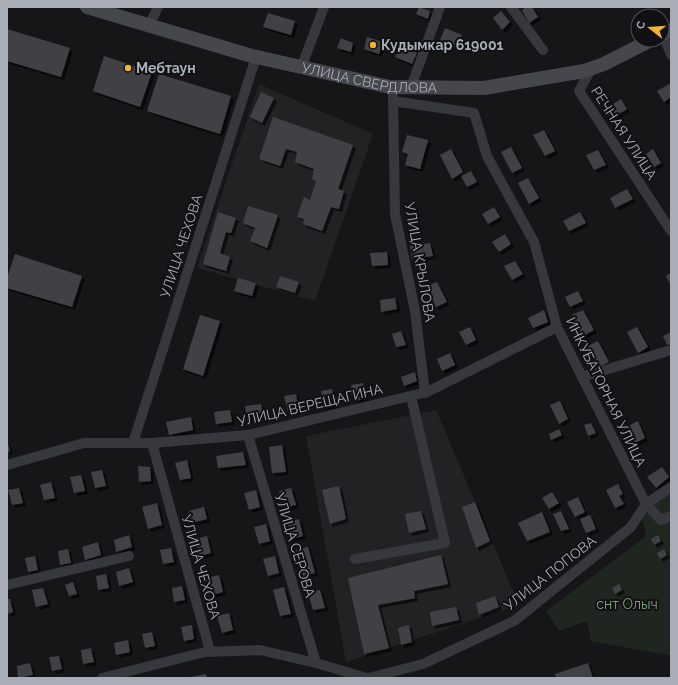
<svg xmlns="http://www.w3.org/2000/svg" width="678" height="685" viewBox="0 0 678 685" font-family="Raleway,sans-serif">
  <defs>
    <filter id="shadow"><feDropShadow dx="3" dy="3" stdDeviation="0" flood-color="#0009"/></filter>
  </defs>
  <rect width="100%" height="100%" fill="#161618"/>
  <g fill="#222225">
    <path d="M259,84L373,134L315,301L197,268Z"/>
    <path d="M436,410L519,605L346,662L306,436Z"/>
  </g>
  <path fill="#1e261f" d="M671,488V656L591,641L587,621L559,631L546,611L646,536L640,508Z"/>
  <g fill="#404145" filter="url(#shadow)">
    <path d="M419,7L430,11L428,19L416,14Z"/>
    <path d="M526,7H532L538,17L529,23L522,10Z"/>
    <path d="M501,11L510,22L502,30L493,18Z"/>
    <path d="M268,13L295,21L291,35L263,27Z"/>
    <path d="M445,28L462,35L456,48L440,40Z"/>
    <path d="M7,29L70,48L61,77L7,61Z"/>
    <path d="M367,37L383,42L379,54L364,49Z"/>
    <path d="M341,38L353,43L351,52L337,48Z"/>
    <path d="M400,46L417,53L412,64L395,57Z"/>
    <path d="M104,56L152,72L140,107L93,91Z"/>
    <path d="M159,74L231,96L220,134L147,111Z"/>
    <path d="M671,83V97L664,102L657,91Z"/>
    <path d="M261,92L274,98L262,123L250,117Z"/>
    <path d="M621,99L627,109L613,118L606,108Z"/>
    <path d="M273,117L353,145L338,189L344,191L339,209L331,207L322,231L303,224L304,219L297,217L304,197L310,200L316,181L312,179L314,169L295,162L297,152L286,149L280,166L259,159Z"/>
    <path d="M544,130L555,151L545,156L533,135Z"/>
    <path d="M407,135L428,140L420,169L405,165L408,154L402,152Z"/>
    <path d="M511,147L522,168L512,173L501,152Z"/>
    <path d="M451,149L463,172L452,179L440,155Z"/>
    <path d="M653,149L661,163L654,167L646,154Z"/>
    <path d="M598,150L606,165L594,170L586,155Z"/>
    <path d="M471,171L477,182L467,187L461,176Z"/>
    <path d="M528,178L539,198L529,204L518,183Z"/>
    <path d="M627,189L633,199L615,208L610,198Z"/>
    <path d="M248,206L278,215L267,248L250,241L255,228L243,223Z"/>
    <path d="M494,207L500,217L488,224L482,214Z"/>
    <path d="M218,212L236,218L231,233L226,232L220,253L230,257L226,271L203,264Z"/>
    <path d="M580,212L586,223L569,231L563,221Z"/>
    <path d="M505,234L511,244L499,252L492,242Z"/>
    <path d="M430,243L433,256L412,259L410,246Z"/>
    <path d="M387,252L388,265L372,266L370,253Z"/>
    <path d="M15,254L82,276L72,307L7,288V278Z"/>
    <path d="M515,261L523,274L512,280L504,266Z"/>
    <path d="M671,273V286L666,276Z"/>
    <path d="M280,276L299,282L295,293L276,287Z"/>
    <path d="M238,278L256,283L252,296L234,291Z"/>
    <path d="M437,282L447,302L436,307L427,286Z"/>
    <path d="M578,291L583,301L570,307L565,297Z"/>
    <path d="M395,298L397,309L381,312L380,300Z"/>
    <path d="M544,310L548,322L533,328L528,318Z"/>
    <path d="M583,310L594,330L583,336L572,315Z"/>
    <path d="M200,315L220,321L203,376L183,369Z"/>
    <path d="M470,327L476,340L466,345L459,332Z"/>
    <path d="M637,327L648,347L638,353L627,332Z"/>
    <path d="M401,331L406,345L396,347L392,334Z"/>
    <path d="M671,332V344L667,345L663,336Z"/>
    <path d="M598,341L609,362L599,367L588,346Z"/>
    <path d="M450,353L455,365L442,371L437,359Z"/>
    <path d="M415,372L417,381L404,386L401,377Z"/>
    <path d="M363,383L366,399L354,401L351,385Z"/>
    <path d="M332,389L335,405L324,407L321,391Z"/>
    <path d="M296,394L299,410L288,412L284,396Z"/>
    <path d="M560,401L568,419L559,424L550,405Z"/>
    <path d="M261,404L263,416L247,418L245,406Z"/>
    <path d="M230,410L232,422L216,424L214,412Z"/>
    <path d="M191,417L193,430L169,435L166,422Z"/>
    <path d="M638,421L645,438L635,443L628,426Z"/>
    <path d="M591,423L596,433L588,436L584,425Z"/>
    <path d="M559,429L562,435L551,440L549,434Z"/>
    <path d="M7,441L10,451L7,452Z"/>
    <path d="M282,445L286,472L272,473L269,447Z"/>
    <path d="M243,452L246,465L218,468L216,456Z"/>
    <path d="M187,460L191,478L180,480L175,463Z"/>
    <path d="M138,466L150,467L151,481L139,482Z"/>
    <path d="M662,467L669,477L656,488L647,477Z"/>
    <path d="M102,470L106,486L95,488L91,472Z"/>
    <path d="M81,475L85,491L74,493L70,477Z"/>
    <path d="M51,482L55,498L44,500L40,485Z"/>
    <path d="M618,484L623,494L619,496L624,504L615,508L606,490Z"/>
    <path d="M339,486L346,519L330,524L322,490Z"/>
    <path d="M19,488L23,503L12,505L8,490Z"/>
    <path d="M291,488L296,505L284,508L279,491Z"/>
    <path d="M256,490L260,507L249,510L244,493Z"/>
    <path d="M552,492L559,503L549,509L542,498Z"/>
    <path d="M578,497L585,512L575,517L567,502Z"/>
    <path d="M475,502L490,541L476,548L462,507Z"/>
    <path d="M157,503L162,525L148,529L142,507Z"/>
    <path d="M204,507L207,519L192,523L189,511Z"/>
    <path d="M421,511L426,529L409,533L405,514Z"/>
    <path d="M561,511L569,529L561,531L553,514Z"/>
    <path d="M542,512L550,532L527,541L518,523Z"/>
    <path d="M590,515L596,529L586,533L580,519Z"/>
    <path d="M299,519L303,536L292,539L287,522Z"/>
    <path d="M266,524L270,541L259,544L254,527Z"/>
    <path d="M129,535L132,547L116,552L114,540Z"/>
    <path d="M658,535L661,541L654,545L651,539Z"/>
    <path d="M207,536L211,553L200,556L195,539Z"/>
    <path d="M98,542L101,555L85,560L82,547Z"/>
    <path d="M308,547L315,573L303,576L296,550Z"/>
    <path d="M171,548L174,562L163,564L160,550Z"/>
    <path d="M68,549L71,563L60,565L58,551Z"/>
    <path d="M664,549L667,555L660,559L657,553Z"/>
    <path d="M441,555L448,584L414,591L415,598L378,605L389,648L364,654L348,578Z"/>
    <path d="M35,556L38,570L28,572L25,558Z"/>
    <path d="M275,556L279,573L268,576L263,559Z"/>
    <path d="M129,568L133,582L119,586L116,572Z"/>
    <path d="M106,574L109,588L98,590L96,576Z"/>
    <path d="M219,575L223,592L212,595L207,578Z"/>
    <path d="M73,582L77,594L69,596L65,585Z"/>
    <path d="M619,584L622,590L615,594L612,588Z"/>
    <path d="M182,586L185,600L174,602L172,588Z"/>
    <path d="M284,587L291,614L280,616L273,590Z"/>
    <path d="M43,588L48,604L36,607L32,590Z"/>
    <path d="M320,590L325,608L313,610L308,593Z"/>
    <path d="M495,596L499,607L479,615L476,603Z"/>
    <path d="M7,599H10L13,612L7,614Z"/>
    <path d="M456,607L459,620L432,626L430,612Z"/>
    <path d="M229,613L233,630L222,633L217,616Z"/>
    <path d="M192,625L194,639L184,641L181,627Z"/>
    <path d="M409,625L412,642L401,645L398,628Z"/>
    <path d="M152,632L155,646L145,648L142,634Z"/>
    <path d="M128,640L130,652L116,655L114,643Z"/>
    <path d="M91,648L94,662L83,664L81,650Z"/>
    <path d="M59,656L62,669L52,671L49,657Z"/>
    <path d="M30,663L33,675L18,678L17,666Z"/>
    <path d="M588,663L593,678H556L555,674Z"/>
    <path d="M206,674L207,678H190V677Z"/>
  </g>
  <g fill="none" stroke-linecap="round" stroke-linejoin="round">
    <g stroke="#37383d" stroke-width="10">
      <path d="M511,7L543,50"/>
      <path d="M149,25L158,7"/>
      <path d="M663,34L671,55"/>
      <path d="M301,68L324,7"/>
      <path d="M591,69L579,91L671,231"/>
      <path d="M411,87L440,7"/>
      <path d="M393,96L395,214L415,311L425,393"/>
      <path d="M393,101L474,113L487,156L534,242L557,327L646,504L661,520L671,516"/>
      <path d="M582,377L671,350"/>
      <path d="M248,435L316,663"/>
      <path d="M133,443L256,57"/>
      <path d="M152,443L210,651"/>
      <path d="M7,465L84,443H152L248,435L427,392L557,327"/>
      <path d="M355,559L445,543L411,396"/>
      <path d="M7,585L129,556"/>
      <path d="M102,678L205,652L260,650L316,663L367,678"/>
      <path d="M368,678L423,664L514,621L631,527L646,504L671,487"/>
    </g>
    <g stroke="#45474d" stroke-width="14">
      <path id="s1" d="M87,7L252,56L390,87L484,88L584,71L604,64L651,40"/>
      <path d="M662,34L671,30"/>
    </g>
  </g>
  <g fill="#f2b134" stroke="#111113" stroke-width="1.5">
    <circle cx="373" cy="45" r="4"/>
    <circle cx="128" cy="68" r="4"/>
  </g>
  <g text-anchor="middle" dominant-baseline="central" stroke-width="4" stroke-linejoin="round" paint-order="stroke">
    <g font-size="14" font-weight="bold" fill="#a8adb8" stroke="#111113" text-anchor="start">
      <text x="381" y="45">Кудымкар 619001</text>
      <text x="136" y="68">Мебтаун</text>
    </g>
    <g font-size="14" fill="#a8adb8" stroke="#111113">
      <text stroke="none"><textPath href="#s1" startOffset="292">УЛИЦА СВЕРДЛОВА</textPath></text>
      <text transform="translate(624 133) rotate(57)">РЕЧНАЯ УЛИЦА</text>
      <text transform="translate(181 246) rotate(-72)">УЛИЦА ЧЕХОВА</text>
      <text transform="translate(420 262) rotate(80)">УЛИЦА КРЫЛОВА</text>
      <text transform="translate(606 392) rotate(64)">ИНКУБАТОРНАЯ УЛИЦА</text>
      <text transform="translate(310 405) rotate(-13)">УЛИЦА ВЕРЕЩАГИНА</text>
      <text transform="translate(295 545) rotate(73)">УЛИЦА СЕРОВА</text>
      <text transform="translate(201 567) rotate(74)">УЛИЦА ЧЕХОВА</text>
      <text transform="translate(550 573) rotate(-38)">УЛИЦА ПОПОВА</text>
    </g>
    <g font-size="14" fill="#7fa381" stroke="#111113">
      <text x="627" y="604">снт Олыч</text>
    </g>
  </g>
  <rect width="678" height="685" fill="none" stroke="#a8adb8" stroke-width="16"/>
  <g transform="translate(650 28) rotate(287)"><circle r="19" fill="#111113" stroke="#4d4f55"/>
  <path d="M0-3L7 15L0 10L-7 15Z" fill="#f2b134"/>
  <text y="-6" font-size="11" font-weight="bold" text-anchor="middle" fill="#a8adb8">С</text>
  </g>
</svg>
